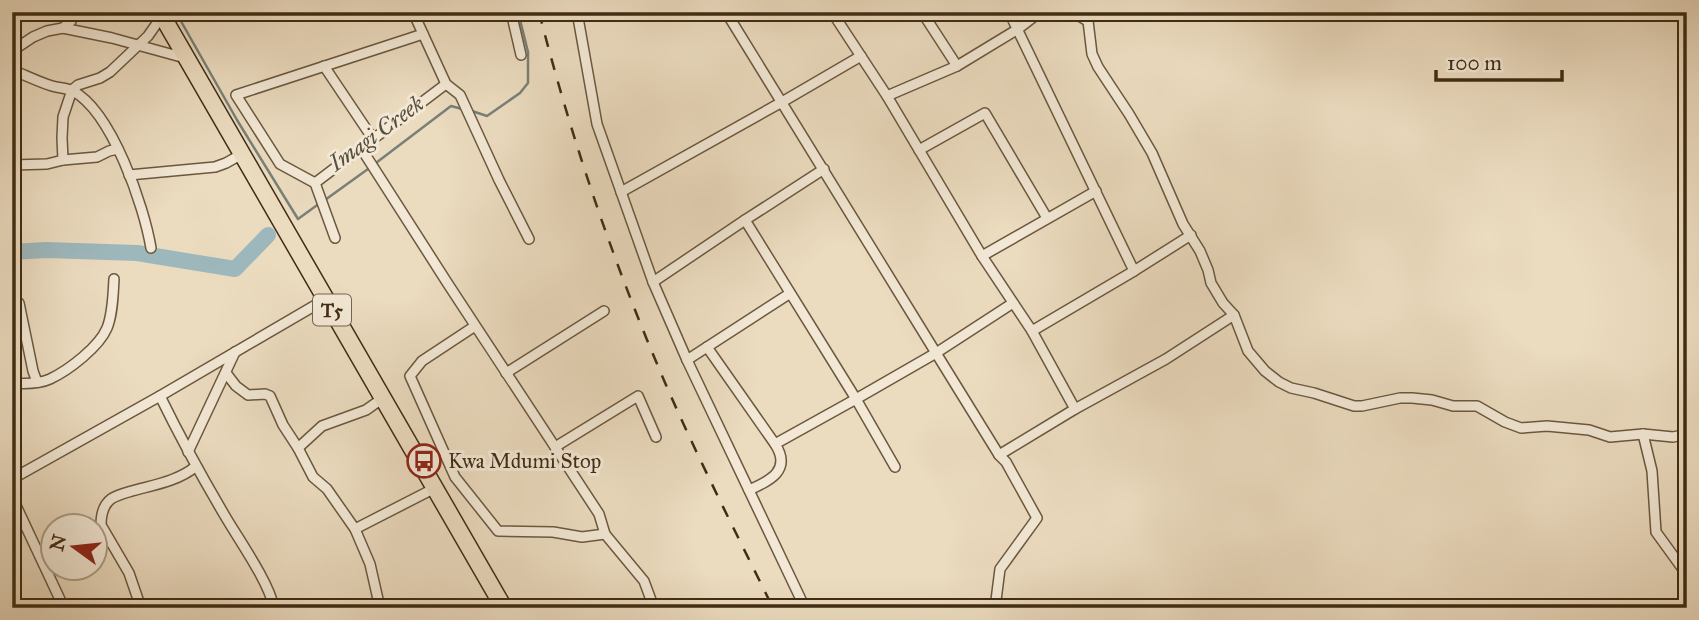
<svg xmlns="http://www.w3.org/2000/svg" width="1699" height="620" viewBox="0 0 1699 620" font-family="'IM FELL Great Primer',serif">
  <rect width="100%" height="100%" fill="#ebdbbf"/>
  <filter id="stains"><feTurbulence type="fractalNoise" baseFrequency=".00286" numOctaves="4"/><feColorMatrix values="0 0 0 0 .2 0 0 0 0 .09 0 0 0 0 .02 0 0 0 .5 -.17"/></filter>
  <radialGradient id="worn" r=".72"><stop offset=".6" stop-color="#630" stop-opacity="0"/><stop offset="1" stop-color="#630" stop-opacity=".3"/></radialGradient>
  <g fill="none" stroke-linecap="round" stroke-linejoin="round">
    <g stroke="#788079" stroke-width="2.5">
      <path d="M178,16L237,120L298,219L320,203"/>
      <path d="M472,111L487,116L520,93L528,83V52L518,12"/>
      <path d="M325,200L368,169L451,106L462,109"/>
    </g>
    <path stroke="#9db8bd" stroke-width="16" d="M12,252L46,250L137,253L235,269L268,235"/>
    <defs>
      <g id="street">
        <path d="M413,12L446,84L460,95L499,180L529,239"/>
        <path d="M511,12L521,55"/>
        <path d="M577,12L597,124L653,282L687,360L805,608"/>
        <path d="M832,12L887,96L982,256L1032,331L1134,271L1009,12"/>
        <path d="M922,12L957,66"/>
        <path d="M1072,12L1088,21"/>
        <path d="M1090,12L1088,21L1092,54L1098,67L1129,114L1152,153L1183,224L1200,251L1208,270L1211,283L1223,303L1234,315L1248,351L1265,371L1279,382L1291,388L1314,393L1354,406H1362L1400,398H1412L1432,400L1453,406H1477L1505,422L1521,428L1547,426L1589,430L1610,437L1643,434L1673,437L1687,434"/>
        <path d="M63,28L112,38L185,58"/>
        <path d="M12,51L33,37L47,31L63,28L71,21L74,12"/>
        <path d="M324,66L373,139"/>
        <path d="M12,70C25,75 39,82 52,86C59,88 67,88 73,91C112,112 144,206 151,248"/>
        <path d="M887,96L957,66L1018,29L1040,12"/>
        <path d="M361,148L448,284L599,514L605,534L582,537L553,532L498,531L455,477L410,376L422,361L475,326"/>
        <path d="M919,150L985,113L1047,218"/>
        <path d="M63,160L62,138L63,117L72,90L78,85L100,78L110,72L148,36L162,16L172,12"/>
        <path d="M12,165L47,164L63,160L97,157L109,151L118,149"/>
        <path d="M129,175L215,167L226,163L242,154"/>
        <path d="M315,183L446,84"/>
        <path d="M621,192L782,102L861,56"/>
        <path d="M745,220L824,169"/>
        <path d="M335,238L315,183L280,164L236,95L423,34"/>
        <path d="M982,256L1096,191"/>
        <path d="M1134,271L1191,235"/>
        <path d="M653,282L745,220L856,399L936,353L726,12"/>
        <path d="M19,303L33,371L37,382"/>
        <path d="M1032,331L1075,409L1166,359L1234,315"/>
        <path d="M707,347L775,444L856,399L895,467"/>
        <path d="M687,360L789,294"/>
        <path d="M226,373L236,386L248,395L265,394L270,396L283,425L298,448L313,477L327,489L355,529L370,564L380,608"/>
        <path d="M506,373L604,311"/>
        <path d="M12,383C24,384 39,384 50,379C69,370 99,347 107,328C113,313 113,294 114,279"/>
        <path d="M160,396C180,437 202,477 225,516C239,540 269,582 274,608"/>
        <path d="M1643,434L1652,471L1656,532L1685,572L1687,586"/>
        <path d="M555,447L638,396L656,437"/>
        <path d="M298,448L322,426L366,410L383,398"/>
        <path d="M188,452L235,352"/>
        <path d="M999,455L1075,409"/>
        <path d="M12,479L160,396L326,299"/>
        <path d="M749,490C770,481 792,470 775,444"/>
        <path d="M12,497L64,608"/>
        <path d="M355,529L435,488"/>
        <path d="M605,534L644,581L654,608"/>
        <path d="M141,608L129,573L101,525C101,515 103,505 111,499C117,495 125,493 132,491C153,485 178,481 195,467"/>
        <path d="M995,608L1000,569L1037,518L1006,462L999,455L936,353L1013,303"/>
      </g>
      <path id="highway" d="M160,12L504,608"/>
    </defs>
    <use href="#street" stroke="#6b583f" stroke-width="12"/>
    <use href="#highway" stroke="#402c14" stroke-width="19"/>
    <use href="#street" stroke="#f2e8d5" stroke-width="9"/>
    <use href="#highway" stroke="#ebdbbf" stroke-width="16"/>
    <path stroke="#402c14" stroke-width="2.5" stroke-dasharray="12 12" stroke-linecap="butt" d="M539,12C574,149 620,283 678,412C708,478 741,543 773,608"/>
  </g>
  <defs>
    <symbol id="bus-ring" viewBox="-11 -11 22 22"><circle r="9.5" fill="#f2e8d5" stroke="#8f2418" stroke-width="1.5"/><path d="M-5-6H5V4H4V6H2V4H-2V6H-4V4H-5ZM-3.5-4V0h7V-4ZM-3.5 1.2v1.5H-2V1.2ZM2 1.2v1.5H3.5V1.2Z" fill="#8f2418"/></symbol>
  </defs>
  <g fill-rule="evenodd">
    <use href="#bus-ring" x="405" y="442" width="38" height="38"/>
  </g>
  <g text-anchor="middle" dominant-baseline="central" stroke-width="6" stroke-linejoin="round" paint-order="stroke">
    <rect fill="#f2e8d5" stroke="#75644e" stroke-width="2" x="313" y="294.5" width="38" height="31" rx="5"/>
    <g font-size="19" font-weight="bold" fill="#402c14">
      <text x="332" y="310">T5</text>
    </g>
    <g font-size="21" fill="#402c14" stroke="#f2e8d5" text-anchor="start">
      <text x="448" y="461">Kwa Mdumi Stop</text>
    </g>
    <g font-size="23" font-style="italic" fill="#574f3e" stroke="#f2e8d5">
      <text transform="translate(376 133) rotate(-36)">Imagi Creek</text>
    </g>
  </g>
  <rect width="1699" height="620" fill="none" stroke="#ebdbbf" stroke-width="42"/>
  <rect x="14" y="14" width="1671" height="592" fill="none" stroke="#402c14" stroke-width="3.5"/>
  <rect x="21" y="21" width="1657" height="578" fill="none" stroke="#402c14" stroke-width="2"/>
  <g transform="translate(74 547) rotate(285)"><circle r="33" fill="#f2e8d5" stroke="#ab9d88" stroke-width="2"/>
  <path d="M0-5L12 26L0 18L-12 26Z" fill="#8f2418"/>
  <text y="-10" font-size="19" font-weight="bold" text-anchor="middle" fill="#402c14">N</text>
  </g>
  <path d="M1436 70v10h126v-10" fill="none" stroke="#402c14" stroke-width="3.5"/>
  <text x="1447" y="70" font-size="21" fill="#402c14" stroke="#f2e8d5" stroke-width="5" paint-order="stroke">100 m</text>
  <rect width="100%" height="100%" filter="url(#stains)"/>
  <rect width="100%" height="100%" fill="url(#worn)"/>
</svg>
